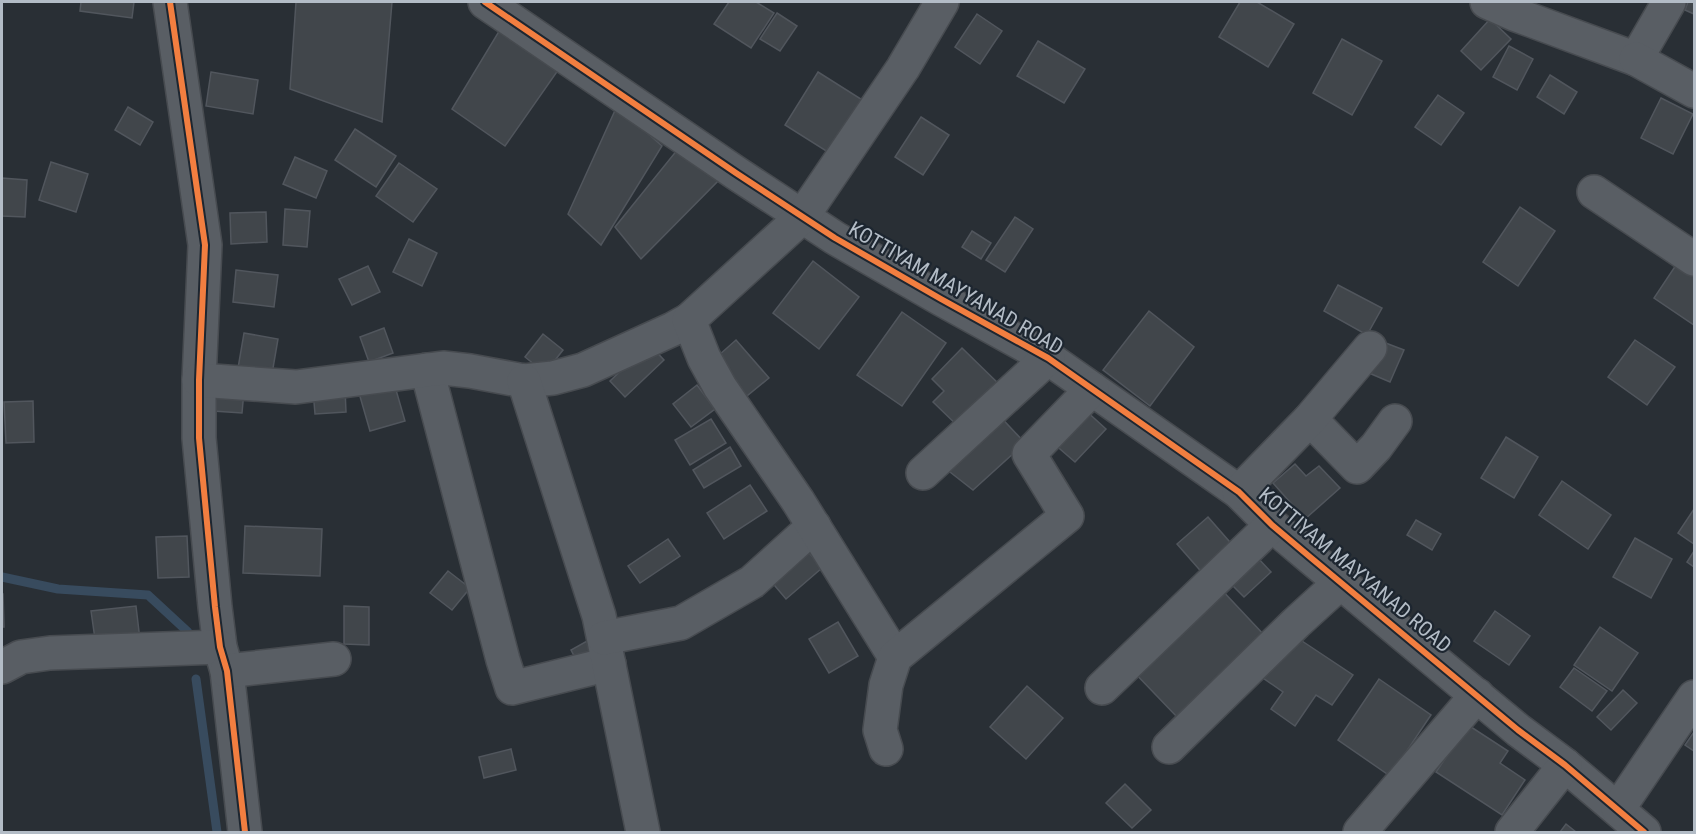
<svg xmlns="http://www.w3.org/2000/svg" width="1696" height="834" viewBox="0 0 1696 834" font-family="'Roboto Condensed',sans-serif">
  <rect width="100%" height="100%" fill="#292f35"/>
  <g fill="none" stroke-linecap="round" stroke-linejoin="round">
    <g stroke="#384b5e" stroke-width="9">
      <path d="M2,577L58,589L148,595L188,632"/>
      <path d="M196,679L217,832"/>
    </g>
  </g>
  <g fill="#41464b" stroke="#51565d" stroke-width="1.5">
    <path d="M81,2H134L132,18L80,11Z"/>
    <path d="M296,2H392L382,122L290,89Z"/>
    <path d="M729,2H756L774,13L751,48L714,24Z"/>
    <path d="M1240,2H1257L1294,24L1268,67L1219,37Z"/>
    <path d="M1688,2H1694V14L1685,10Z"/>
    <path d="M777,13L797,26L780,51L760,39Z"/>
    <path d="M977,14L1002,31L980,64L955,47Z"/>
    <path d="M1490,19L1511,39L1481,70L1461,51Z"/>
    <path d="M501,28L561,66L505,146L452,109Z"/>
    <path d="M1342,39L1382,61L1352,115L1313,93Z"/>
    <path d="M1038,41L1085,69L1064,103L1017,76Z"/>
    <path d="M1509,46L1533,59L1517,90L1493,77Z"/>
    <path d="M211,72L258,80L253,114L206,106Z"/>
    <path d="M818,72L864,101L831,154L785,125Z"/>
    <path d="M1550,75L1577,92L1564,114L1537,97Z"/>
    <path d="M1438,95L1464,113L1441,145L1415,127Z"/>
    <path d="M1661,98L1693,114L1673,154L1641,138Z"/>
    <path d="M617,106L662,146L601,245L568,214Z"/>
    <path d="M128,107L153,122L140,145L115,130Z"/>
    <path d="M921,117L949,135L923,175L895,157Z"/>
    <path d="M355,129L396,156L376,187L335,160Z"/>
    <path d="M682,144L722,177L641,259L615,227Z"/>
    <path d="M295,157L327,171L316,198L283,184Z"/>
    <path d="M51,162L88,174L76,212L39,200Z"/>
    <path d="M399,163L437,189L413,222L376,196Z"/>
    <path d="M2,178L27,180L25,217L2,216Z"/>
    <path d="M1520,207L1555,231L1518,286L1483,262Z"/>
    <path d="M285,209L310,211L307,247L283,245Z"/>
    <path d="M266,212L267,242L231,244L230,213Z"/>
    <path d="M1015,217L1033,229L1005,272L986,260Z"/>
    <path d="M972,231L991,243L981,259L962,247Z"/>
    <path d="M409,239L437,253L422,286L393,272Z"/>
    <path d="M813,261L859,297L819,349L773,313Z"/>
    <path d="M1676,265L1694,277V325L1654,298Z"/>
    <path d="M368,266L380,292L352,305L339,279Z"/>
    <path d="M236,270L278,275L274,307L233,302Z"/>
    <path d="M1338,285L1382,308L1367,335L1324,311Z"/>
    <path d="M1149,311L1194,347L1150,406L1103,370Z"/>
    <path d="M902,312L946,343L902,406L857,375Z"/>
    <path d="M384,328L393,353L369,362L360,337Z"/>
    <path d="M244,333L278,339L271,380L237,374Z"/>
    <path d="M543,334L563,350L545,373L525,357Z"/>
    <path d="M736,340L769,378L742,400L710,363Z"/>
    <path d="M1635,340L1675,367L1647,405L1608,377Z"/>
    <path d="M1383,342L1404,350L1390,382L1369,373Z"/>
    <path d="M649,344L664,360L625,397L610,381Z"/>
    <path d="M962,348L1003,388L962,430L933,402L944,391L932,379Z"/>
    <path d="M394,383L405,421L370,431L359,393Z"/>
    <path d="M697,385L715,409L691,427L673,404Z"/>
    <path d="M345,388L346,412L315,414L313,390Z"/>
    <path d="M214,389L244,391L242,413L213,411Z"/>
    <path d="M33,401L34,442L6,443L4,402Z"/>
    <path d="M1084,409L1106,429L1075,462L1053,443Z"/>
    <path d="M995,411L1025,443L973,490L941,465Z"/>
    <path d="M711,419L726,443L690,465L675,440Z"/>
    <path d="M1506,437L1538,457L1514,498L1481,478Z"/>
    <path d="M730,447L741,466L704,488L693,470Z"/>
    <path d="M1295,464L1306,476L1319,466L1340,488L1305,519L1273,483Z"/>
    <path d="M1562,481L1611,515L1588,549L1539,515Z"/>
    <path d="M750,485L767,511L724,539L707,513Z"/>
    <path d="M1694,509V544L1678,533Z"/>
    <path d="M1208,517L1236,549L1205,576L1177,544Z"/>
    <path d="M1416,520L1441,534L1432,550L1407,535Z"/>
    <path d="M245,526L322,529L320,576L243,573Z"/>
    <path d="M187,536L189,577L158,578L156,537Z"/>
    <path d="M1635,538L1672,559L1651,598L1613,577Z"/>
    <path d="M668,539L680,556L640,583L628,566Z"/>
    <path d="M800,542L822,568L786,599L764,573Z"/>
    <path d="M1694,551V567L1687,562Z"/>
    <path d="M1256,556L1271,572L1244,597L1229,582Z"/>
    <path d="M448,571L470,588L452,610L430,593Z"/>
    <path d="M1219,587L1265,636L1178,718L1131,669Z"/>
    <path d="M2,594H3L4,627H2Z"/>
    <path d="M136,606L140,640L96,646L91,611Z"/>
    <path d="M344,606L369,607V645L344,644Z"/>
    <path d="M1495,611L1530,636L1509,665L1474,641Z"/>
    <path d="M838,622L858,656L829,673L809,639Z"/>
    <path d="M1600,627L1638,653L1612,691L1574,665Z"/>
    <path d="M1293,635L1353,675L1332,705L1316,695L1295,726L1271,709L1283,692L1263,678Z"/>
    <path d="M596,636L605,650L579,665L571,650Z"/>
    <path d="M1574,668L1607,691L1592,711L1560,687Z"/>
    <path d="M1379,679L1431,715L1390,776L1338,740Z"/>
    <path d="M1027,686L1063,718L1026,759L990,727Z"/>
    <path d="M1623,690L1637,703L1611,730L1597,717Z"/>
    <path d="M1468,725L1508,751L1500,763L1525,780L1502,815L1436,772Z"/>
    <path d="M1694,732V751L1685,745Z"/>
    <path d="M511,749L516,770L484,778L479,757Z"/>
    <path d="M1125,784L1151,810L1132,828L1106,803Z"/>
    <path d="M1566,824L1576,832H1560Z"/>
  </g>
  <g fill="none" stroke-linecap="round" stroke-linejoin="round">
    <defs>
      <g id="minor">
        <path d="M170,2L205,245L199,380V438L215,607L220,647L227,671L245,832"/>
        <path d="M485,2L736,173L835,238L941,299L1048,358L1239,492L1272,525L1310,557L1518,730L1565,765L1644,832"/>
        <path d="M1487,2L1514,14L1636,59L1669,2"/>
        <path d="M1636,59L1694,91"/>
        <path d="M1594,192L1694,259"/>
        <path d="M427,370L503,660L512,688L609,664"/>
        <path d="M199,380L296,387L443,368L470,371L524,381L553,378L583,370L673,329L689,320"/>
        <path d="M524,381L599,616L643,832"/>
        <path d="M1310,419L1357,467L1376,447L1395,421"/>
        <path d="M923,473L1048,358"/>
        <path d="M1239,492L1310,419L1370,348"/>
        <path d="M604,638L681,623L752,582L814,526"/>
        <path d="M895,657L798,501L720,387L704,358L689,320L802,217L903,68L942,2"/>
        <path d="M2,667L21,657L50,653L220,647"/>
        <path d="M227,671L334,659"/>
        <path d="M1102,688L1272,525"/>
        <path d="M1169,747L1296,623L1341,582"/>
        <path d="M886,749L880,730L886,685L895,657L1067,516L1029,454L1092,389"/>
        <path d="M1618,809L1694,697"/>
        <path d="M1360,832L1477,695"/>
        <path d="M1512,832L1565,765"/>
      </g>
    </defs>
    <use href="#minor" stroke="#474b50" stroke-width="36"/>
    <use href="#minor" stroke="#595e64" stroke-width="33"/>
    <defs>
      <g id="cycleway">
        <path d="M170,2L205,245L199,380V438L215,607L220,647L227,671L245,832"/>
        <path d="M485,2L736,173L835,238L941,299L1048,358L1239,492L1272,525L1310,557L1518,730L1565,765L1644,832"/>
      </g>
    </defs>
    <use href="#cycleway" stroke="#1d2630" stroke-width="10"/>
    <use href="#cycleway" stroke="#f27e40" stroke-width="6"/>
  </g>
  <g text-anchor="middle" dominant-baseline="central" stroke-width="4.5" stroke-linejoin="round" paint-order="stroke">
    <g font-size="21" fill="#b3bcc6" stroke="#1d2630">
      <text transform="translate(956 288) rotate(30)">KOTTIYAM MAYYANAD ROAD</text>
      <text transform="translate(1355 570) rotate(40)">KOTTIYAM MAYYANAD ROAD</text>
    </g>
  </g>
  <rect width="1696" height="834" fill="none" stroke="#b3bcc6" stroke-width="6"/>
</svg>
